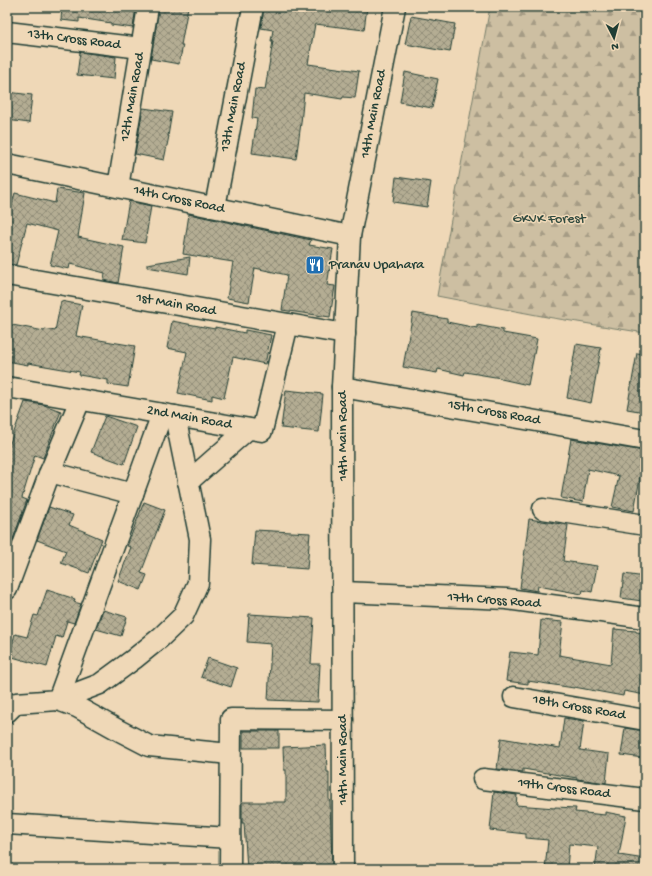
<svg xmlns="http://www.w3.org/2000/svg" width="652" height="876" viewBox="0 0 652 876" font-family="'Gochi Hand',sans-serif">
  <defs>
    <pattern id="forest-firs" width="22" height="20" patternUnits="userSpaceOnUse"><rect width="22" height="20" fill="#cdbfa2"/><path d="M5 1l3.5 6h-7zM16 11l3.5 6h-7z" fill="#a69c85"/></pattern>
    <pattern id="building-cross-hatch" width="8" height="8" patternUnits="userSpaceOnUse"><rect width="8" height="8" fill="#b4ad93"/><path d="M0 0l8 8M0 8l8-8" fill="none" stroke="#928e79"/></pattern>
  </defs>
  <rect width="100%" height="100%" fill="#efd8b7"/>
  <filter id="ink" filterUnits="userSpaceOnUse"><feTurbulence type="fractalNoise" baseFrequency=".025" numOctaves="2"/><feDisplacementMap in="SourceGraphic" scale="8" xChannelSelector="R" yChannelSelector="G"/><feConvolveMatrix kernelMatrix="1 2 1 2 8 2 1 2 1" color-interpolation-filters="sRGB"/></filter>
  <g filter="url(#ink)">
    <path fill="url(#forest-firs)" stroke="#767e6b" d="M490,7H645V333L547,317L437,296Z"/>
    <g fill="url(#building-cross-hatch)" stroke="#1f3d34">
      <path d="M62,7H136L133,28L111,25V23L79,18V22L61,20Z"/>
      <path d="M159,7H188L181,45H183L179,64L151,59Z"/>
      <path d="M264,7H367L364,30L315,24L308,64L359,71L355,98L343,97L342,99L304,93L301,123L296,159L252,153L257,119L252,118L255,89L265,90L273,41H271L273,30L261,28Z"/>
      <path d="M411,16L455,24L450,52L405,44Z"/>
      <path d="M80,52L116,57L114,79L77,75Z"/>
      <path d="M405,72L438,79L432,108L400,102Z"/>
      <path d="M7,92L32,95L29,123L7,120Z"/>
      <path d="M143,108L172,112L168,136H169L164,160L135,154Z"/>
      <path d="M396,177L431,182L427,207L393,202Z"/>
      <path d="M57,189L85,193L78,237L124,247L118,283L104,280L105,273L70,264L69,269L50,265L58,231L27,223L16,265L7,264V222L15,193L55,203Z"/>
      <path d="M129,201L151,206L145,243L122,240Z"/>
      <path d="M189,214L311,240L309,245L333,249L327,285L335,286L330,317L282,310L287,275L255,268L249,302L227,298L233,262L183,254Z"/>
      <path d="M190,257L188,274L147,267V264Z"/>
      <path d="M61,301L82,305L76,336L135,346L128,387L108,384V380L79,375L80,372L28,363V365L7,361V324L44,331L45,329L55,331Z"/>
      <path d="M413,313L447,319V322L477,328V325L503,330V333L537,339L528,385L501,379V378L465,372L464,375L438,369L437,373L403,367Z"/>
      <path d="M172,321L215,329V327L245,333V330L271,335L265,364L233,357L224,398L212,395V400L178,393L187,352L167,348Z"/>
      <path d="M576,344L601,348L591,403L567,398Z"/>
      <path d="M637,353L645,354V412L627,409Z"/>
      <path d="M286,390L323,394L319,432L281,428Z"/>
      <path d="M25,402L44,405L61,411L43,458L35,455L22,498L27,500L7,556V451Z"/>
      <path d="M105,416L137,427L124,464L91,452Z"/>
      <path d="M571,439L645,451L634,511L612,507L619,476L588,469L583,502L561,498Z"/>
      <path d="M144,502L165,510L141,573L147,575L141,590L118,581L131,547L127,546Z"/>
      <path d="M49,507L73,515L69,525L102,539L89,573L61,563L66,551L37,540Z"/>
      <path d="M529,519L568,525L563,561L597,566L592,592L583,590L582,594L538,586L537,591L520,588Z"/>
      <path d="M255,530L310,533L307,569L252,565Z"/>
      <path d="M624,574L645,577V584L642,601L621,598Z"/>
      <path d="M47,590L75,599L74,602L81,604L74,623L67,621L62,638L56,636L47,667L9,656L15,634L27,637L34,615L38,616Z"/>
      <path d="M103,610L127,617L121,636L96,629Z"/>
      <path d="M249,614L314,618L311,664H320L318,702L268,700L271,644L247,642Z"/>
      <path d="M541,620L563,622L559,655L611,664L614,629L636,631V632L645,633V695L624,691L623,696L574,687V688L528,681V684L506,681L510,652L538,655Z"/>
      <path d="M208,658L237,668L231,687L201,677Z"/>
      <path d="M564,718L584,721L580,750L609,754L606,783L577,779V778L523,769V772L497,769L501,738L560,748Z"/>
      <path d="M625,728L645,731V747L643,758L621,755Z"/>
      <rect x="243" y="731" width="36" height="17"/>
      <path d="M326,745L327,772H329V800H330L332,869H247L244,823H242V802H286V770H284L283,747Z"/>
      <path d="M494,792L517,795L516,805L555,808V807L576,808L575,812L605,815V812L626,816L619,855L645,859V869H595L598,847L569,844L567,869H545L548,840L526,838V834L490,830Z"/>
    </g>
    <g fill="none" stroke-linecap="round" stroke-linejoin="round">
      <defs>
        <g id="street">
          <path d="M7,32L141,48"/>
          <path d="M7,164L350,236"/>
          <path d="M118,187L148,7"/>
          <path d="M215,207L253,7"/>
          <path d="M7,275L345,334"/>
          <path d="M7,387L262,431L288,324"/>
          <path d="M342,387L645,440"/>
          <path d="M50,472L133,494"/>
          <path d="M188,482L248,429"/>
          <path d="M543,509L645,525"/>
          <path d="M7,589L50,472L80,400"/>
          <path d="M343,592L507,599L645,618"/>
          <path d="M514,697L645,720"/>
          <path d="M58,700L100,684L134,659L160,638L183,616L198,583L200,539L175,416"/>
          <path d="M58,700L77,707L120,731L149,746L230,754"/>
          <path d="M7,712L16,703L58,700L162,414"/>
          <path d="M483,779L645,799"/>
          <path d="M7,824L230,838"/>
          <path d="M230,869L231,719L343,720"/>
          <path d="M343,869L342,387L350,236L395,7"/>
        </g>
      </defs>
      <use href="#street" stroke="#1f3d34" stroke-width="23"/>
      <use href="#street" stroke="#efd8b7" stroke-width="20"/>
    </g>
  </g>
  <defs>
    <symbol id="restaurant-square" viewBox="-11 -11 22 22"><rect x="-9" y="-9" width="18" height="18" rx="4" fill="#1f6fb2" stroke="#efd8b7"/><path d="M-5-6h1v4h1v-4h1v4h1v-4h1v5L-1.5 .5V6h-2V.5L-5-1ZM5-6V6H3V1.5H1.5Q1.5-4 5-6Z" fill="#fff"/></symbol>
  </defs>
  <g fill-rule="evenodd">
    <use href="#restaurant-square" x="304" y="254" width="22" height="22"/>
  </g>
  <g text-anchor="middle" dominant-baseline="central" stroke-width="3" stroke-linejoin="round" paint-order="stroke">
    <g font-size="14" fill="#1f3d34" stroke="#efd8b7">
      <text transform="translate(74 40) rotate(7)">13th Cross Road</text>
      <text transform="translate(133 97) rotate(-80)">12th Main Road</text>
      <text transform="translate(234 107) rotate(-79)">13th Main Road</text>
      <text transform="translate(374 114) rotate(-79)">14th Main Road</text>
      <text transform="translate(179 200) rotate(12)">14th Cross Road</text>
      <text transform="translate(176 305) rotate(10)">1st Main Road</text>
      <text transform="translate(494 413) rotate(10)">15th Cross Road</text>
      <text transform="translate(189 418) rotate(10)">2nd Main Road</text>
      <text transform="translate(343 436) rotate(-90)">14th Main Road</text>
      <text transform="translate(494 601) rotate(4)">17th Cross Road</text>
      <text transform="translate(579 708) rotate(10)">18th Cross Road</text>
      <text transform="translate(343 760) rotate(-90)">14th Main Road</text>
      <text transform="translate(564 789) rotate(7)">19th Cross Road</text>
    </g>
    <g font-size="14" fill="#304a3f" stroke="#efd8b7">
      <text x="549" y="219">GKVK Forest</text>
    </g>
    <g font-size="14" fill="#1f3d34" stroke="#efd8b7" text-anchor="start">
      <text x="329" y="265">Pranav Upahara</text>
    </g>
  </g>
  <rect width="652" height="876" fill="none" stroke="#efd8b7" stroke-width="24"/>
  <rect x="12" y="12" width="628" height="852" fill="none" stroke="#1f3d34" stroke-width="1.5" filter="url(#ink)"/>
  <g transform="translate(614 38) rotate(174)" stroke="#efd8b7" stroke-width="3" paint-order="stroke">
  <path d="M0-3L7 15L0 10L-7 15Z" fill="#1f3d34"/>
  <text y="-6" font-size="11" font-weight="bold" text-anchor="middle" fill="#1f3d34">N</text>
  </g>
</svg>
